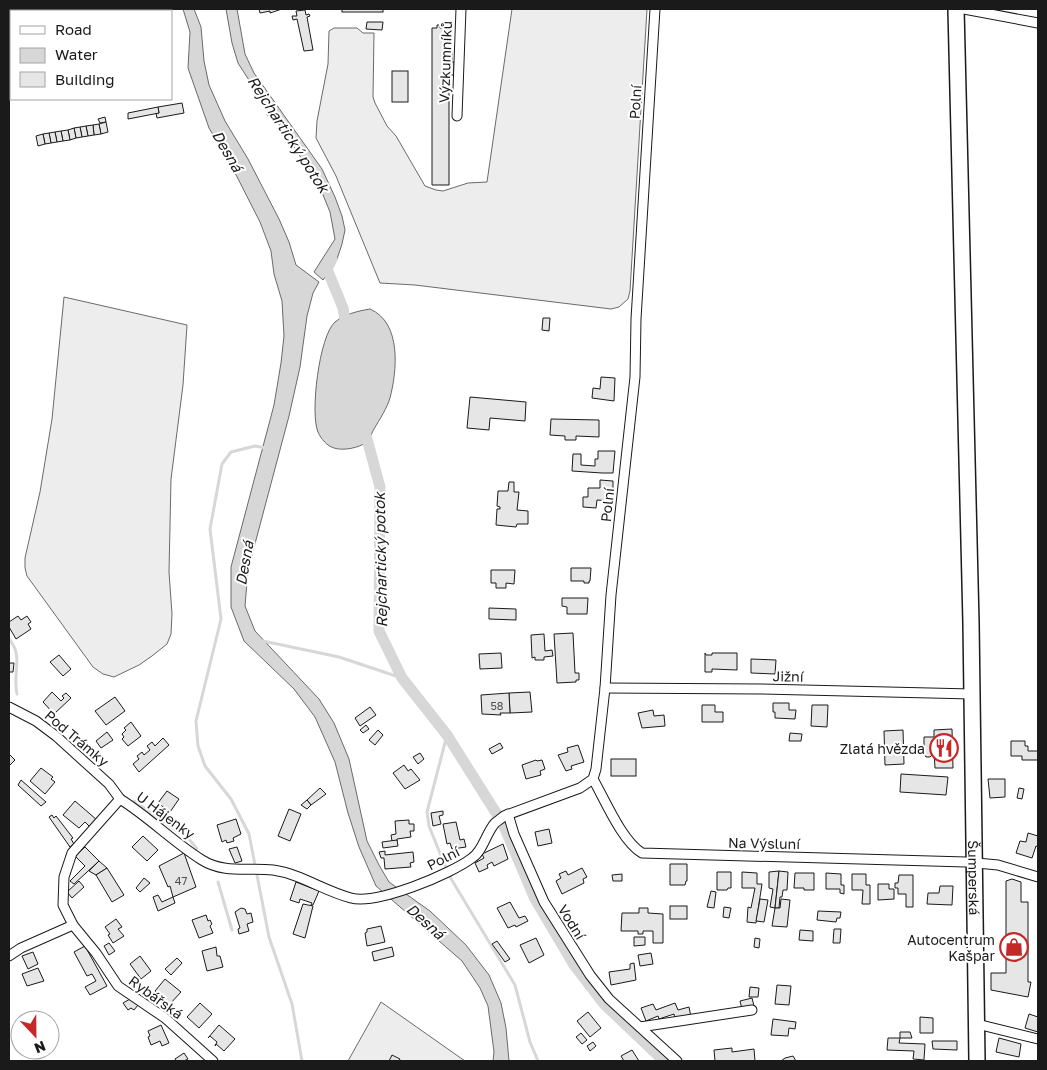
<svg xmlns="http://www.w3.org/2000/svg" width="1047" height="1070" viewBox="0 0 1047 1070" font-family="'Golos Text',sans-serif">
  <rect width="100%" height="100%" fill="#fff"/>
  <g fill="#ededed" stroke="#6a6a6a">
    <path d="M512,9H647L630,291L628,299L619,307L611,309L415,285L380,283L336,176L316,138L317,121L328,64L329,31L334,28H357L363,33H374L373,97L375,103L387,126L396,136L425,186L436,190L443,191L468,183L487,182Z"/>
    <path d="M64,297L187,325L183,385L171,479L169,572L172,614L171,634L167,644L152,656L139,665L114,677L103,674L93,667L27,576L25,568V558L40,492L52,419Z"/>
    <path d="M381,1002L465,1061H348Z"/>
  </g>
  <g fill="#d7d7d7" stroke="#6a6a6a">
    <path d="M183,9H194L201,27L204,61L209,85L225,121L248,159L279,219L289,242L296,265L319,282L313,293L307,316L300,367L289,416L248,570L245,606L255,631L319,699L334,723L349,759L367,841L379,865L389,882L430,911L466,945L489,975L501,1003L506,1028L509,1061H493L494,1052L488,1006L480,988L462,961L376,886L359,847L348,813L335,762L315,717L294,689L244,641L231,607V567L274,405L281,363L284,336L282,301L274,274L271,251L260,222L231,165L209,128L188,68L190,32Z"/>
    <path d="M226,9H237L245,54L254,73L322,169L335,197L342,216L345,230L342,244L337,259L323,280L314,272L335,239L330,212L319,185L274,117L267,115L268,110L238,63L232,43Z"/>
    <path d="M370,309C402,323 397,371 390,398C387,408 380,419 374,429C372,432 370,439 367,442C359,448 343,451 334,448C327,446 321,439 318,432C310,414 319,336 335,322C345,314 358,311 370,309Z"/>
  </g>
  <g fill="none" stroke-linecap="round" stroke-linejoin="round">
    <g stroke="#d7d7d7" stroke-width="3">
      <path d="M266,448L255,446L231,452L222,464L210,529L221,619L196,721L198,746L205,766L231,799L249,834L269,937L292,1004L302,1061"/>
      <path d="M9,639C24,656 12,674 17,694"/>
      <path d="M263,641L339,657L402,678"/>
      <path d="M134,801L189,839L197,849"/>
      <path d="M446,868L429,826L427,812L447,735"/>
      <path d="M450,877L515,985L530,1042L538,1061"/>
      <path d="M218,882L232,930"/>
    </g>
    <g stroke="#d7d7d7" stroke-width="11">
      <path d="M332,259L327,269L343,308L347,331"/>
      <path d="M364,428L380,487L379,631L402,678L447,735L503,824L535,899L574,965L604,1004L664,1061"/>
    </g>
  </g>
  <g fill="#e6e6e6" stroke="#1a1a1a">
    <path d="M259,9H282L270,13V11L260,13Z"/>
    <rect x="342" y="9" width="41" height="3"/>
    <path d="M305,10L306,15L309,14L310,16L307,17L313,50L304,51L297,19L293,20L292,16H297L296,11Z"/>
    <path d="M367,22H383L382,30L366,29Z"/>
    <path d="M437,25H440V28H449V49H452V62H454V75H449V185H432V28H437Z"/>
    <rect x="392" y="71" width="16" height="31"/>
    <path d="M182,103L184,113L157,118L156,113H159L158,107Z"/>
    <path d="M158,107L159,113L128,119V113Z"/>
    <path d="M105,117L106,122L100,123L98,119Z"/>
    <path d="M106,122L108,132L101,134L99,124Z"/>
    <path d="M99,124L101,134L94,135L93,125Z"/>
    <path d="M93,125L94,135L88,136L86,126Z"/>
    <path d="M86,126L88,136L82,137L80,127Z"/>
    <path d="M80,127L82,137L76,138L74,128Z"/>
    <path d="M74,128L76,138L70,140L68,130Z"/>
    <path d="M68,130L70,140L63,141L61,131Z"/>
    <path d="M61,131L63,141L57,142L55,132Z"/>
    <path d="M55,132L57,142L51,143L49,133Z"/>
    <path d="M49,133L51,143L45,144L43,134Z"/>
    <path d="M43,134L45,144L38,146L36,136Z"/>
    <path d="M543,318H550L549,331L542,330Z"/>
    <path d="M601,377L615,378L614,401L592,398L593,388L600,389Z"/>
    <path d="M470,397L526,402L525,421L490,418L489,430L467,428Z"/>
    <path d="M551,419L599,420V437L576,436V440H565V436L550,435Z"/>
    <path d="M598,451H615L613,473H602L572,471L573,454H581V465L595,466V459H598Z"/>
    <path d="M600,480L613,481V489L615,491L612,494V501L597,500L596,508L583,507V497H588V488H600Z"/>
    <path d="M509,482H514V492H519L517,510L528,511V524H517L516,527L496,525L497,509H500V507L497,506L498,491H508Z"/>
    <path d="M571,568H591L590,581H589V583H584V581H571Z"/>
    <path d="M491,570H515L514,584L506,583V588H496V583H491Z"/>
    <path d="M562,598H588L587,614H567V607L562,606Z"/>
    <path d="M489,608L516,609V620L489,619Z"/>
    <path d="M18,616L21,620L27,616L31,622L28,624L31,629L16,639L9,627V622Z"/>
    <path d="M573,633L575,673H579V680H576V682L557,683L554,634Z"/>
    <path d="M544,634L545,651L552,650L553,656L544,657V660H535V657L532,658L531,635Z"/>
    <path d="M501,653L502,668L480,669L479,654Z"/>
    <path d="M705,653L706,655H712V653H737V670L712,669V672H705Z"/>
    <path d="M59,655L71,669L63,676L50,662Z"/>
    <path d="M751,659L776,660L775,674L751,673Z"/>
    <path d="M9,663H14L13,672H9Z"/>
    <path d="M52,692L61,701L64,698L62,696L66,693L71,698L54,714L43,702Z"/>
    <path d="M530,692L532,712L510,713L509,693Z"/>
    <path d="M509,693L510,713H500L501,715L482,714L481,695Z"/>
    <path d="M115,697L125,711L106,725L95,711Z"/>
    <path d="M773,703H789V710H796L795,719L775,718V712H773Z"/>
    <path d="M702,705H715V712H723V722H702Z"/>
    <path d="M812,705H828L827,727L811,726Z"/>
    <path d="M370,707L376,715L360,726L355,718Z"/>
    <path d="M653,710L654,716L664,715L665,726L642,728L638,713Z"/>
    <path d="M131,722L141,736L128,746L122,739L124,737L122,734L126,730L124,728Z"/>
    <path d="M366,725L369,729L363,733L360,730Z"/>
    <path d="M952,729L953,768H935L934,752H932V755L930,757H926L924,754V737H934V730Z"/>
    <path d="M378,730L383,735L375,745L369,740Z"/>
    <path d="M903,730L904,764L885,765L884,731Z"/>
    <path d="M107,732L113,740L101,748L96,741Z"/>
    <path d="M790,733L802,734L801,741H789Z"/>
    <path d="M163,738L169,745L139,772L133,764L139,759L137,756L142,752L144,755L150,750L147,746L152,742L155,746Z"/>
    <path d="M1011,741H1025V746H1028V751H1038V760H1022V756H1011Z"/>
    <path d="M500,743L503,748L492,754L489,749Z"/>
    <path d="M578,745L584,762L571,766L572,769L566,771L558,755L568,752L567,748Z"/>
    <path d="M420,753L424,759L418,764L413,757Z"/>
    <path d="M9,754L15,760L9,766Z"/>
    <rect x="611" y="759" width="25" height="17"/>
    <path d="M536,760L537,761L542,760L545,769L540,771L541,775L526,779L522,765Z"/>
    <path d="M404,765L408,771L411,769L420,780L405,789L393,773Z"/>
    <path d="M41,768L53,777L51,779L55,782L45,794L30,781Z"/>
    <path d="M901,774L948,777L946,795L900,792Z"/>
    <path d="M988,779H1005V797L990,798Z"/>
    <path d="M21,780L46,802L41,806L18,785Z"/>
    <path d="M320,788L326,794L311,805L307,800Z"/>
    <path d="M1019,788L1024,789L1022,799L1017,798Z"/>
    <path d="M167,791L179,799L170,812L158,803Z"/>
    <path d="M307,800L311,805L307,809L301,805Z"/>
    <path d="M75,801L97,820L91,828L85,822L79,828L63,815Z"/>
    <path d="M289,809L301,814L290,841L278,836Z"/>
    <path d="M443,811V815L439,816L441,824L433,826L431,813Z"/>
    <path d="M52,815L54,818L56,816L73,838L71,839L74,844L70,847L49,817Z"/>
    <path d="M236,819L241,834L233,838L234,841L227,843L226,840L222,842L217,825Z"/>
    <path d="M409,820V824H414V831H410L411,837L397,839V841H392L391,835L396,834L395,821Z"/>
    <path d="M456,822L460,840L464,839L466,847L452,849L450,843L447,844L443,824Z"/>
    <path d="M549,829L552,843L538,846L535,832Z"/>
    <path d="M1028,833L1038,836V847L1036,846L1032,858L1016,853L1020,841L1026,842Z"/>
    <path d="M143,836L158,850L147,861L132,847Z"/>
    <path d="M397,840L398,846L383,848L382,842Z"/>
    <path d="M503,844L508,859L494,866L492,862L487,865L488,868L479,872L475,863L484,858L482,854Z"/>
    <path d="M85,847L99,861L74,884L70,881L85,866L75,856Z"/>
    <path d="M237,847L242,861L235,863L229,849Z"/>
    <path d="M385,851V855L413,852L414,862L410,863L411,867L385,869L384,858H381L379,852Z"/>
    <path d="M184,853L196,887L173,897L170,886L168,887L159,866Z"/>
    <path d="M99,861L107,868L96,875L89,871Z"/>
    <path d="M670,864H687V881H686L685,885H670Z"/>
    <path d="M107,868L124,895L112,902L96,875Z"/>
    <path d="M582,868L587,877L583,879L584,883L562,894L556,881L561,878L559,874L566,871L568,875Z"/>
    <path d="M779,871L775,908L770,907L773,889L769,888V872Z"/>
    <path d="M779,871L788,872L787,890H783L782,897H780L779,908H775Z"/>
    <path d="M717,872H731V888H728L727,890H717Z"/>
    <path d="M742,872L757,873V884H762L756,923L747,922L748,907L751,908L755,888H742Z"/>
    <path d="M795,873H814V890H804V888H794Z"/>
    <path d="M826,873L841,874V885H844V894L840,893V889H826Z"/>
    <path d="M622,874V881H613L612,875Z"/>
    <path d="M852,874H866V885H870V904H862L863,890H852Z"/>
    <path d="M899,875H913V907H906V894H898V888H895V883H898Z"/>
    <path d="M144,878L150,883L140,892L136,888Z"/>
    <path d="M1012,879L1021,882V902H1028V982H1031L1028,997L991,990V973H1006V881Z"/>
    <path d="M79,881L84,887L72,898L67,892Z"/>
    <path d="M296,882L319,891L313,905H311L312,903L300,899L299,903L290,900Z"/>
    <path d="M878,884H889V889H894V899L878,900Z"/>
    <path d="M940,886H953L952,905L927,904L928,893H939Z"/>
    <path d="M711,891L716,892L714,908L707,907Z"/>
    <path d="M158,895L162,902L173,897L175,903L158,911L153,897Z"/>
    <path d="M760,899L768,900L764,922L756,921Z"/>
    <path d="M781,899L790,900L787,927L772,926L775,908H780Z"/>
    <path d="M510,902L519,918L525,916L528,921L516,927L515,925L508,928L497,908Z"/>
    <path d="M303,904L313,906L305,938L293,934Z"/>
    <rect x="670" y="906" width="17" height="13"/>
    <path d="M724,907L731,908L729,918L723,917Z"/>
    <path d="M241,908L245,909L247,914L251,913L253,922L247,924L249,931L239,934L238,929L240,928L235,912Z"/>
    <path d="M639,908H648V913L663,914V943H653V931H643V934H638V931H621L622,913H639Z"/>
    <path d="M818,911L841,912L840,918H837L836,922L817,920Z"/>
    <path d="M206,915L208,921L210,920L212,924L210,926L213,933L199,938L192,920Z"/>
    <path d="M116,919L122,927L118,929L124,936L113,943L108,935L110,934L105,927Z"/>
    <path d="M381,926L385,942L367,946L365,933L367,932V929Z"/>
    <path d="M834,929H841L840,943H833Z"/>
    <path d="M800,930L813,931V941L799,940Z"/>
    <path d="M634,937H645V945L634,946Z"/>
    <path d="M536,938L544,955L529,963L520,945Z"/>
    <path d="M755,938L760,939L759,948L754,947Z"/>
    <path d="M497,941L510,959L505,962L492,944Z"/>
    <path d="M109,943L115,951L109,955L104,946Z"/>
    <path d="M85,946L107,986L90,995L85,987L96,981L92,974L87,976L74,952Z"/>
    <path d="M216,947L217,956H220L223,967L207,971L202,951Z"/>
    <path d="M392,947L394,956L374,961L372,952Z"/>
    <path d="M33,952L38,964L28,969L22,956Z"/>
    <path d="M651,953L653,964L640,966L638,955Z"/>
    <path d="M140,956L151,971L141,979L130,964Z"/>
    <path d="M177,958L182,963L171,975L165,969Z"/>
    <path d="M634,963L636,980L611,985L609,972L630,969V964Z"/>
    <path d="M38,968L44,981L27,986L22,974Z"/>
    <path d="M165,979L181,992L169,1005L155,991Z"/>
    <path d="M777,985L791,986L789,1005L775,1004Z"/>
    <path d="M750,987L759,988L758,997H749Z"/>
    <path d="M752,998L754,1006L742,1009L740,1001Z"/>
    <path d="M130,999L138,1005L134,1010L131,1008L128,1010L123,1003Z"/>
    <path d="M200,1003L212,1014L199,1028L187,1017Z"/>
    <path d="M675,1003L678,1010L689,1007L691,1017L675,1020L674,1014L659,1019L658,1016L646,1021L641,1008L653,1004L656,1010Z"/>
    <path d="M588,1012L601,1028L590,1037L577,1021Z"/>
    <path d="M1029,1014L1038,1017V1032L1025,1028Z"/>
    <path d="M920,1017L933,1018V1033H920Z"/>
    <path d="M773,1019L796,1022L795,1029L789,1028L788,1036L771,1035Z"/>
    <path d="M161,1025L169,1043L162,1046L160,1041L151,1045L148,1037L150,1036L148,1031Z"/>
    <path d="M219,1025L235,1039L224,1051L216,1044L215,1046L217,1042L210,1036L208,1038Z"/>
    <path d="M900,1032H910L912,1038H900Z"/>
    <path d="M581,1033L587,1040L582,1044L576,1037Z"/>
    <path d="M888,1038H900L899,1043L925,1044L924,1060L913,1059L914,1051L887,1050Z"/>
    <path d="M999,1038L1021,1044L1019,1057L996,1052Z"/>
    <path d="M932,1041H957V1050L933,1049Z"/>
    <path d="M593,1042L596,1046L590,1051L587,1046Z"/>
    <path d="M732,1048V1052L754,1049L755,1061H715L714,1050Z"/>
    <path d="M632,1050L639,1061H624L621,1056Z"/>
    <path d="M184,1053L188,1059L184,1061H176L175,1059Z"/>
    <path d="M392,1055L400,1059L399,1061H389Z"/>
    <path d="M793,1056L796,1061H781L785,1058Z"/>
  </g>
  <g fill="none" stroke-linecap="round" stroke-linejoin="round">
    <defs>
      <g id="minor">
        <path d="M964,9L1038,23"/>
        <path d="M457,116L461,9"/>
        <path d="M605,688L761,689L972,694"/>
        <path d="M9,707L36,721L56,736L109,784L120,799"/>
        <path d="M593,779C605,800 622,841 642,853L966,862L998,865L1038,877"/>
        <path d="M508,814L514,834L544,902L590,975L609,999L677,1061"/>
        <path d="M73,925L96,953L118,986L165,1018L213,1061"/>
        <path d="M9,956L21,948L73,925L63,905L64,877L72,853L120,799C149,817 173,842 202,860C224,874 250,867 273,870C301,874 324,891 351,898C377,905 451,874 472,858C483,851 486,833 495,823C497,821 501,819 504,816L580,788L593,779L596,769L605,688L611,595L635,377L636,319L655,9"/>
        <path d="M977,1024L1038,1039"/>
        <path d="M640,1027L752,1010"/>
      </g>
      <g id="primary">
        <path id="s1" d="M956,9L971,623L977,1061"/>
      </g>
    </defs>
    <use href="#minor" stroke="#1a1a1a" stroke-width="11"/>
    <use href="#primary" stroke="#1a1a1a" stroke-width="18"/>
    <use href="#minor" stroke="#fff" stroke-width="9"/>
    <use href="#primary" stroke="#fff" stroke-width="15"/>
  </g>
  <defs>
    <symbol id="restaurant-ring" viewBox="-11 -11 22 22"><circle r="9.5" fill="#fff" stroke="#c62828" stroke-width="1.5"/><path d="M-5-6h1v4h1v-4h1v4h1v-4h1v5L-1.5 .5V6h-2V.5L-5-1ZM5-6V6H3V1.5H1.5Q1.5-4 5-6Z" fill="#c62828"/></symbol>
    <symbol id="shop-ring" viewBox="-11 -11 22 22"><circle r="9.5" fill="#fff" stroke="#c62828" stroke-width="1.5"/><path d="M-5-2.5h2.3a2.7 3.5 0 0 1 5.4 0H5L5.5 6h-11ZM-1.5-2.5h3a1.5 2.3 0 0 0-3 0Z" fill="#c62828"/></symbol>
  </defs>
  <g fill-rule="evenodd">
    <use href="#restaurant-ring" x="928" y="732" width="32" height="32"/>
    <use href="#shop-ring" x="998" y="931" width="32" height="32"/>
  </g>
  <g text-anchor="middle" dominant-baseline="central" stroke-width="4" stroke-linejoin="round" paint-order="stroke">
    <g font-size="11" fill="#4d4d4d">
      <text x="497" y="705">58</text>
      <text x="181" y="880">47</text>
    </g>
    <g font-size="14" fill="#1a1a1a" stroke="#fff">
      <text transform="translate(445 62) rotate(-88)">Výzkumníků</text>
      <text transform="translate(635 102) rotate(-87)">Polní</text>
      <text transform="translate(607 505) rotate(-84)">Polní</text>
      <text transform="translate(788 676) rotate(1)">Jižní</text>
      <text transform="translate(77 738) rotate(40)">Pod Trámky</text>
      <text transform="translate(166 815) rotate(37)">U Hájenky</text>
      <text transform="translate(764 843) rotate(1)">Na Výsluní</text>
      <text transform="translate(443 858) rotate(-27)">Polní</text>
      <text stroke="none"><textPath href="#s1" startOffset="869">Šumperská</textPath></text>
      <text transform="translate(572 922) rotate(58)">Vodní</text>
      <text transform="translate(156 997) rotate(36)">Rybářská</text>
    </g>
    <g font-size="14" fill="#1a1a1a" stroke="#fff" text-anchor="end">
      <text x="925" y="748">Zlatá hvězda</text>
      <text x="995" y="939">Autocentrum<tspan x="995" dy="16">Kašpar</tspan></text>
    </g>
    <g font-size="15" font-style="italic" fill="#1a1a1a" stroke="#fff">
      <text transform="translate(289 134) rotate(57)">Rejchartický potok</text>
      <text transform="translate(228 151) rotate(60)">Desná</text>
      <text transform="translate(380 560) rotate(-91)">Rejchartický potok</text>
      <text transform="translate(244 563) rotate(-80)">Desná</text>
      <text transform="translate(426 921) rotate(42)">Desná</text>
    </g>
  </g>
  <rect width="1047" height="1070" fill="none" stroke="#1a1a1a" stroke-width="20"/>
  <rect x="10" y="10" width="162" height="90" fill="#ffffff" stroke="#a3a3a3"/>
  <rect x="20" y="26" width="25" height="8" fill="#ffffff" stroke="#a3a3a3"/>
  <text x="55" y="35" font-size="15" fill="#1a1a1a">Road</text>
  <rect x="20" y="48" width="25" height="15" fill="#d7d7d7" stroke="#a3a3a3"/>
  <text x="55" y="60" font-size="15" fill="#1a1a1a">Water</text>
  <rect x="20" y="72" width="25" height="15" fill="#e6e6e6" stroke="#a3a3a3"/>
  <text x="55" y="85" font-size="15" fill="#1a1a1a">Building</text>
  <g transform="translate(35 1035) rotate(158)"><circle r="24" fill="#ffffff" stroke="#a3a3a3"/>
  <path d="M0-4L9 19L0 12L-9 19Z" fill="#c62828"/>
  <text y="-8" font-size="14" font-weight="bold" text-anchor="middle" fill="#1a1a1a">N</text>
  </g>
</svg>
